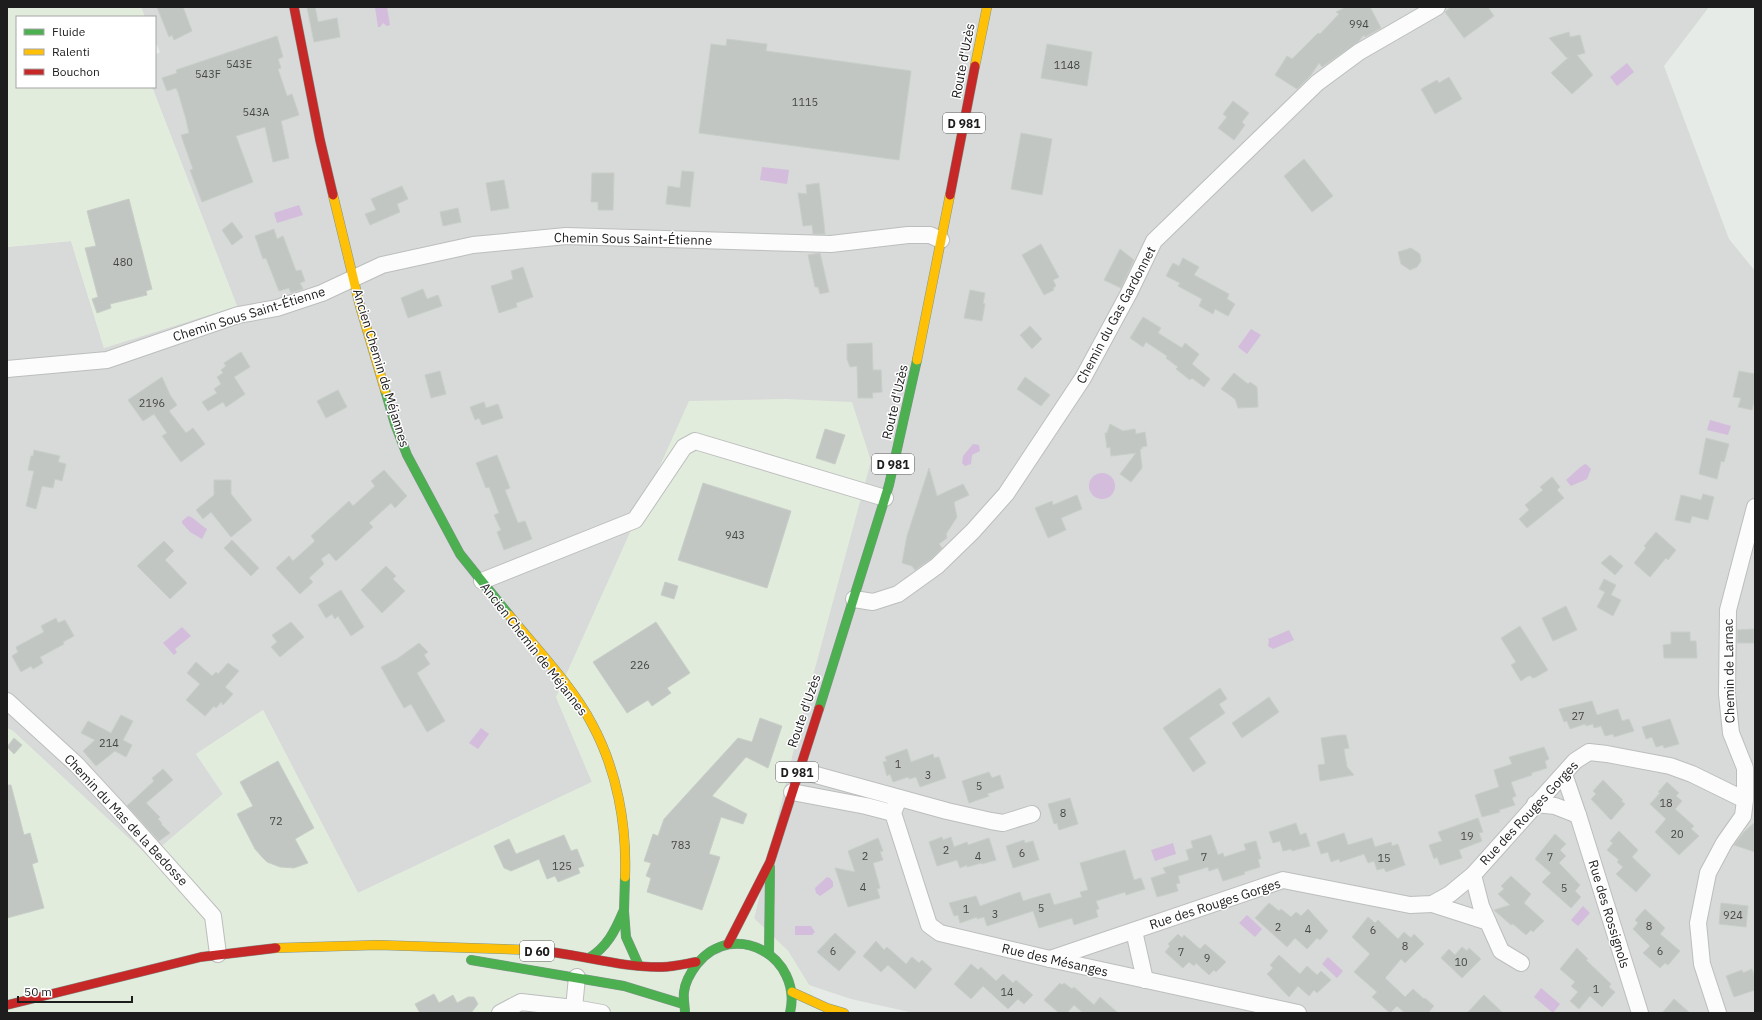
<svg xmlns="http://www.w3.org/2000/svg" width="1762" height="1020" viewBox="0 0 1762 1020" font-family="'IBM Plex Sans',sans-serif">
  <rect width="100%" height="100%" fill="#e6ebe7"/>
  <path fill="#d7dad8" d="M141,7H1709L1664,66L1729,239L1755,271V1013H914L851,999L809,985L788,951L754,919L798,731L556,697L592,782L358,893L263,710L196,754L223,794L149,857L13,731L7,728V247L71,241L104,348L237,306L152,87H155V55L160,52L155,41V17H145Z"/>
  <g fill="#e2ecdd">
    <path d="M7,7H141L145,17H17V87H152L237,306L104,348L71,241L7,247Z"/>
    <path d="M786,399L852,402L871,461L798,731L754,918L788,951L809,985L822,1013H7V728L13,731L149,857L223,794L196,754L263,710L358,893L592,782L556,697L689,401Z"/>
  </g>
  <g fill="#d4bcdc">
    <path d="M375,7H387L390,25L387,26L383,23L380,27H378Z"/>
    <path d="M1627,63L1634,72L1617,86L1610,77Z"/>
    <path d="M762,167L789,170L787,184L760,180Z"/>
    <path d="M299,205L303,215L277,223L274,213Z"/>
    <path d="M1251,329L1261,335L1247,354L1238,347Z"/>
    <path d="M1710,420L1731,426L1728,435L1707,430Z"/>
    <path d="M973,444L979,445L980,451L972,455L971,464L965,466L962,463L963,456Z"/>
    <path d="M1586,464L1591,469L1587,479L1571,486L1566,480C1571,476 1581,465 1586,464Z"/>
    <circle cx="1102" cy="486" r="13"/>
    <path d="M188,516C194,517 201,526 207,529L202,539L190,532L182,523V521Z"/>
    <path d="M182,627L191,636L175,649L177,652L174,655L163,643Z"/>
    <path d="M1289,630L1294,640L1273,649L1268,646L1269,641L1268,639Z"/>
    <path d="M481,728L489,734L478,749L469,743Z"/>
    <path d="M1173,843L1176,854L1155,861L1151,850Z"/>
    <path d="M827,877L830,878L833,882V887L820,896L816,893L815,888Z"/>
    <path d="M1583,906L1590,913L1578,926L1571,920Z"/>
    <path d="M1247,915L1262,929L1255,937L1239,923Z"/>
    <path d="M795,926H811L815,932L812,935H795Z"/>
    <path d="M1328,957L1343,971L1337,978L1322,964Z"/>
    <path d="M1541,988L1560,1004L1553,1013L1534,997Z"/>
  </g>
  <g fill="#c2c6c2" stroke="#c7cec8">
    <path d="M157,7H183L192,31L174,40L172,35L169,37Z"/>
    <path d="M307,7H315L318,22L337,18L340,37L314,42Z"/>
    <path d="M1346,7H1370L1381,28L1365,37L1364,35L1358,42L1322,67L1319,63L1311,75L1297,89L1275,75L1287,56L1292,59L1318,33L1320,34L1339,14L1336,12Z"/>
    <path d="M1451,7H1488L1494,16L1464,38L1445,12Z"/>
    <path d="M1569,32L1570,37L1580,35L1585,53L1577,55L1593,75L1572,94L1551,73L1569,57L1567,58L1549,38Z"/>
    <path d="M277,36L283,57L278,59L281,68L278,69L287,96L292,94L299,115L281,121L289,158L273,162L265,127L236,136L253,182L202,202L190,170L193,169L181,135L189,133L186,119L178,92L176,88L167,91L162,78L177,73L176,70Z"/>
    <path d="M727,39L767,44L766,51L911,71L899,160L699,133L711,44L726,46Z"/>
    <path d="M1047,44L1092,52L1087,86L1041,78Z"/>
    <path d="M1449,77L1462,99L1435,114L1421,89L1437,80L1439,83Z"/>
    <path d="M1233,101L1249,113L1242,122L1245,125L1234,140L1218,128L1227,117L1223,114Z"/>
    <path d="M1021,133L1052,139L1042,195L1011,189Z"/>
    <path d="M1304,159L1333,196L1312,212L1284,176Z"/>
    <path d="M682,171L694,172L690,207L666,204L668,186L680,188Z"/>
    <path d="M592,173H614L613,210H598V202H591Z"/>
    <path d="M504,180L509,208L491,211L486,183Z"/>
    <path d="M819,183L824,224L825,234H813L812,225L803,226L798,193L807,194L806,185Z"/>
    <path d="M402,186L408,199L397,204L400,212L370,225L365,214L376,210L371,199Z"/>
    <path d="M129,199L152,289L146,291L147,295L110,304L111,308L97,313L92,299L98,297L85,248L96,246L87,211Z"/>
    <path d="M458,208L461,222L443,226L440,212Z"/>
    <path d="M232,222L243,237L232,245L222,230Z"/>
    <path d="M274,229L277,239L283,236L296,271L301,270L305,281L300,283L303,289L291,293L289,288L279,291L266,258L263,259L255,236Z"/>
    <path d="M1041,244L1059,277L1053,280L1056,286L1053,288L1054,290L1044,295L1022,255Z"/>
    <path d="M1411,248L1420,254L1421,261L1417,267L1410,270L1401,264L1398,252Z"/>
    <path d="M1120,249L1134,260L1121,288L1104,280Z"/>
    <path d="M820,253L829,292L820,294L818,287H815L808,255Z"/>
    <path d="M1183,258L1199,267L1194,275L1229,294L1227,299L1235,304L1228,316L1215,309L1213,314L1199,306L1202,299L1178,286L1180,283L1166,276L1173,263L1179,266Z"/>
    <path d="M523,267L533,297L516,303L517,307L499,313L491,286L513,279L511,271Z"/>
    <path d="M423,289L427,299L438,295L442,306L408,318L401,298Z"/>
    <path d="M970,290L985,293L983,303L985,304L982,321L964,318Z"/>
    <path d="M1143,317L1161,328L1158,333L1182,348L1185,343L1199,354L1192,364L1210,379L1204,387L1192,378L1190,380L1176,369L1178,367L1166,358L1167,356L1146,342L1143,347L1130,338Z"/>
    <path d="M1030,326L1042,339L1032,349L1020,335Z"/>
    <path d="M872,343L873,370H881L882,392L872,393L873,398H858L857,366L850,367L847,359V344Z"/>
    <path d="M241,352L250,367L234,377L245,394L226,407L223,402L208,411L202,402L217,393L214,389L221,384L217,377L223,373L221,370L226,366L224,363Z"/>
    <path d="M440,371L446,394L431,398L425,375Z"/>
    <path d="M1739,371L1755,374V397L1752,410L1738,407L1741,398L1733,397Z"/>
    <path d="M1234,373L1248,384L1250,382L1257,387L1258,407L1238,408L1235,399L1221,389Z"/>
    <path d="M162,377L170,395L177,405L169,411L186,433L193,428L205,444L181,462L162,436L167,433L154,414L143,421L128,400Z"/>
    <path d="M1025,377L1050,395L1041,406L1017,389Z"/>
    <path d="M338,390L347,407L326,418L317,401Z"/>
    <path d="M484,402L486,408L498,404L503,418L482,425L479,418L475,420L470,407Z"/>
    <path d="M1110,424L1123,431L1135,429L1136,434L1145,432L1147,446L1142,447V449H1140L1142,468L1131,482L1120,474L1136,453L1111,456L1110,447L1107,448L1105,433H1107Z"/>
    <path d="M825,429L845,435L835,464L816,458Z"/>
    <path d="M1706,438L1729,444L1724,462L1721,461L1717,479L1699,474Z"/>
    <path d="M34,450L60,456L58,462L66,464L62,481L55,479L53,488L42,486L36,509L26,506L34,471L28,470L31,456H33Z"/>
    <path d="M497,455L510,488L505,490L518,523L525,521L532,539L504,550L497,532L501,530L494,515L499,513L489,487L486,488L476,463Z"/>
    <path d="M929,468L937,496L963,484L969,495L954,502L957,517L946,534L947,538L939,544L942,548L931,559L915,570L912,566L902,563L907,536Z"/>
    <path d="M384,470L407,496L395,508L391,503L369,523L373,527L336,561L329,553L321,559L324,564L309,578L313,582L300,594L276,568L289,556L293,561L315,541L311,536L349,501L353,506L375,486L371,481Z"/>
    <path d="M1552,477L1560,487L1557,490L1564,498L1527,528L1519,519L1529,510L1525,505L1543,490L1540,487Z"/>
    <path d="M214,480H231V494L252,520L231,537L211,512L203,519L196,510L214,495Z"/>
    <path d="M703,483L791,511L767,588L678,560Z"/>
    <path d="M1703,494L1714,497L1708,520L1692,516L1690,523L1675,520L1681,495L1701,500Z"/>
    <path d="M1077,495L1082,509L1061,518L1066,530L1048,538L1035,508L1052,501L1053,505Z"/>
    <path d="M1656,532L1676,550L1668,560L1666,558L1650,577L1634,563L1646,548L1644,546Z"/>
    <path d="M232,540L259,568L251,576L224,548Z"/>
    <path d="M164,541L174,551L165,560L187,583L170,599L137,566Z"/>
    <path d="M1610,555L1623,566L1615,575L1601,563Z"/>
    <path d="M386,566L396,576L393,579L405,591L382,613L361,590Z"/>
    <path d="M1604,579L1616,585L1611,595L1621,600L1613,616L1597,607L1605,592L1599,589Z"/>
    <path d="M665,582L678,586L674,599L661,595Z"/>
    <path d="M341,590L364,627L351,636L338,616L335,619L332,614L326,618L318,605Z"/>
    <path d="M1566,606L1577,630L1553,641L1542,618Z"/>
    <path d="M56,618L58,623L65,620L74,636L63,642L64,644L40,657L43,663L33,669L31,666L21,672L12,656L18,652L16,647L44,632L41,626Z"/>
    <path d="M291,622L304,637L280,657L271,647L277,642L272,635Z"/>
    <path d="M656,622L690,673L667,688L671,693L652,706L648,700L627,713L593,662Z"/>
    <path d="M1520,626L1548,670L1536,677L1532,678L1531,676H1528L1521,681L1511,665L1516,662L1501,638Z"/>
    <path d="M1754,629V643H1737V630Z"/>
    <path d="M1671,632H1690V641H1696L1697,658H1664L1663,645L1671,644Z"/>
    <path d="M419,643L428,652L424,655L430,664L417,673L445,721L427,732L411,704L404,708L381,667L397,659Z"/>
    <path d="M196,662L212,676L216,672L218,674L228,663L239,671L225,687L233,694L223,705L221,702L216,708L214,706L205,716L186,700L200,684L187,673Z"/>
    <path d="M1220,688L1227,699L1219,704L1225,713L1189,738L1206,763L1193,772L1163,728Z"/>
    <path d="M1269,697L1279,712L1242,738L1232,723Z"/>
    <path d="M1592,701L1597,715L1618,709L1622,721L1629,719L1634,731L1614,737L1613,734L1605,736L1601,726L1594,728L1593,724L1586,726L1585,724L1570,729L1567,721L1564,722L1559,709Z"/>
    <path d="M121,715L133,721L123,740L132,745L126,757L115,751L96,766L83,751L95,740L81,733L88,721L111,733Z"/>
    <path d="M760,718L782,726L768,768L746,757L712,796L747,814L743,824L721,817L709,854L720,857L702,910L647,892L651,878L646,876L651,863L644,861L653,834L658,836L664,819L738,738L752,742Z"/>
    <path d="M1670,719L1679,744L1664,748L1663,745L1656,747L1652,737L1646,739L1642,727Z"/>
    <path d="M1341,735H1346L1349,748L1344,749L1347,767L1354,775L1320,781L1318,765L1325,764L1321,738Z"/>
    <path d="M14,738L22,745L14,754L7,747Z"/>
    <path d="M1544,747L1549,759L1545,761L1547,768L1531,773L1532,775L1511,782L1516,796L1512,798L1515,805L1499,810L1500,812L1482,817L1475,795L1499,787L1494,770L1512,764L1509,757Z"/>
    <path d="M907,749L911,762L933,754L934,758L939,757L946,778L920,787L916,777L909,779L908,777L893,782L890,774L887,776L883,762L887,761L885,757Z"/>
    <path d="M278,761L314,828L295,839L308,863L294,868L280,867L267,862L262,857L255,849L237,814L253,806L240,782Z"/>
    <path d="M163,769L173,780L146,803L160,817L158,819L162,823L161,824L170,833L159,841L127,806L154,781L152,778Z"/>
    <path d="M989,772L992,778L1000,775L1004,788L987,794L989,796L969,803L962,781Z"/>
    <path d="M1603,780L1623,800L1621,801L1625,804L1611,820L1591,799L1596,794L1593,791Z"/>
    <path d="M1667,782L1679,793L1676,796L1682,801L1675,809L1694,826L1691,829L1699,836L1679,855L1655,832L1666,819L1650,804L1660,793L1658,792Z"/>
    <path d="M7,785H11L24,835L30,833L38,862L32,864L44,908L7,918Z"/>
    <path d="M1070,798L1078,824L1059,830L1057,823L1054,824L1048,804Z"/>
    <path d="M1478,818L1483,832L1479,833L1482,841L1459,850L1462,858L1440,865L1437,857L1434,859L1429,845L1442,841L1438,832Z"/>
    <path d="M1755,822V852L1734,845L1744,832Z"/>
    <path d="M1296,823L1300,835L1306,833L1310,846L1292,851L1291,849L1283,851L1280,841L1273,843L1269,832Z"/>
    <path d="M1619,831L1638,850L1632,857L1651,875L1636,892L1616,874L1623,867L1617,862L1619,860L1607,850L1613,843L1610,841Z"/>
    <path d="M1344,833L1348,845L1372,838L1375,847L1391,842L1392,846L1398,844L1405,865L1386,872L1384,868L1377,870L1374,861L1368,863L1364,854L1340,862L1339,859L1331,862L1328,852L1321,854L1317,842Z"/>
    <path d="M1555,834L1566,844L1560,850L1566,856L1559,863L1580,885L1575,891L1581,897L1571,908L1542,882L1551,873L1535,859Z"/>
    <path d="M564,835L571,851L577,849L584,866L578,868L580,873L558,882L555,876L547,879L539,859L511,871L504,868L494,846L509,839L516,854Z"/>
    <path d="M1211,835L1218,855L1223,853L1224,857L1246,850L1244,844L1256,841L1261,859H1258L1260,867L1244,872L1245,874L1223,881L1218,868L1209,871L1208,867L1178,876L1180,883L1176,884L1178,891L1157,897L1151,878L1166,873L1163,868L1189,860L1186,850L1193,848L1191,841Z"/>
    <path d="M942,837L943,840L951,837L954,847L967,842L968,845L989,838L996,860L982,864L981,863L967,867V865L960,868L957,860L937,866L929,842Z"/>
    <path d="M878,838L883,851L880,852L883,860L873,863L880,888L877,889L880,898L848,907L835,868L855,872L848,851Z"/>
    <path d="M1024,840L1025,843L1033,841L1039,860L1013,868L1006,846Z"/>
    <path d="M1125,850L1134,880L1141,878L1145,889L1126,895L1125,892L1096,901L1099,909L1096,910L1098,917L1074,925L1072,918L1039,928L1033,911L987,926L984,917L977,919V917L960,923L958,915L954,916L949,903L976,896L980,906L1020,892L1023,901L1050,893L1054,905L1082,897L1080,892L1088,890L1080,863Z"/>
    <path d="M1511,876L1531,894L1524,903L1544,921L1533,932L1531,930L1526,935L1513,924L1511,925L1494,910L1510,905L1498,894L1504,889L1501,886Z"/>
    <path d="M1269,903L1279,911L1281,909L1291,917L1296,912L1301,916L1308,909L1328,931L1320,940L1317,938L1307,949L1295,938L1287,947L1255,918Z"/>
    <path d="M1721,903L1748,906L1746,927L1719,924Z"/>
    <path d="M1645,909L1665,928L1660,934L1680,951L1668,965L1665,963L1660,968L1643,953L1650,946L1633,929L1638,923L1635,920Z"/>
    <path d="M1368,917L1375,923L1378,920L1398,939L1404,932L1411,938L1414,934L1424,944L1405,963L1401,959L1385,978L1405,997L1413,989L1424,999L1425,998L1434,1006L1428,1013H1405L1397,1006L1390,1013L1372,997L1377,992L1354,972L1370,954L1352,937Z"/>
    <path d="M835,933L856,952L839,971L817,952Z"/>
    <path d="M1178,934L1182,938L1184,935L1200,949L1205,944L1226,962L1216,972L1214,970L1209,975L1196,963L1194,966L1189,962L1183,968L1165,952L1170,946L1168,944Z"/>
    <path d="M876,941L884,950L887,947L906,964L912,957L919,963L922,960L932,969L915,989L888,965L881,972L863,956Z"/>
    <path d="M1462,947L1467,951L1469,948L1481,959L1462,978L1441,958L1449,949L1455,955Z"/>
    <path d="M1577,948L1588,959L1586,960L1611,984L1609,987L1615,992L1602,1007L1590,996L1579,1009L1570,1001L1578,992L1571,986L1575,982L1560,969Z"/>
    <path d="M1279,955L1300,974L1307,966L1317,975L1321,971L1331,980L1317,993L1314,990L1309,996L1298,986L1289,997L1267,974L1273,968L1270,965Z"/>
    <path d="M971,964L978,970L981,967L996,981L1003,974L1013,983L1016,980L1033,995L1024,1004L1018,999L1008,1009L983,986L971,999L954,984Z"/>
    <path d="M1752,969L1755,978V990L1734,997L1726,976L1742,970L1743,973Z"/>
    <path d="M1060,983L1062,985L1064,983L1072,989L1074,987L1094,1005L1100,997L1118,1013H1083L1074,1005L1067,1013H1059L1044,1000Z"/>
    <path d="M434,994L439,1003L453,995L457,1003L468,997H474L478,1004L471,1013H420L415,1004Z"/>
    <path d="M1484,995L1503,1013H1467Z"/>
    <path d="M1674,999L1690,1013H1662Z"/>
  </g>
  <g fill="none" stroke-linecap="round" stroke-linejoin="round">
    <defs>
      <g id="street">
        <path d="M7,369L107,360L238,315L277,308L322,293L382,265L473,245L566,236L831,244L908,235H930L941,240"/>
        <path d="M482,581L635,520L684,447L695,441L885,498"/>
        <path d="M854,599L873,602L898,594L937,566L973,531L1006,494L1083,378L1129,293L1154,241L1317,83L1359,52L1437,7"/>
        <path d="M7,701L77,765L124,816L213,916L218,954"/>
        <path d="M798,770L947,811L991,821L1003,823L1032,814"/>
        <path d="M1564,774L1578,815L1640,1013"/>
        <path d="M792,792L866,806L893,813"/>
        <path d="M899,798L893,813L929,925L940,933L1050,959L1298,1013"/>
        <path d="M1535,804L1555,806L1578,815"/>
        <path d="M1473,875L1481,906L1488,922"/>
        <path d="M1432,904L1488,922L1501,951L1521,963"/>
        <path d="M1134,931L1145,980"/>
        <path d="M1050,959L1283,880L1410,905L1432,904L1450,894L1473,875L1575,761L1589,752L1607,754L1670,766L1692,774L1745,800"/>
        <path d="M577,977L574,1008L602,1013"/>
        <path d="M500,1013L521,1002L574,1008"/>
        <path d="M1718,1013L1702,964L1698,923L1708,873L1724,843L1743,816L1745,800V768L1731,733L1727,694L1728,610L1755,507"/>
      </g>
      <g id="fast">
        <path d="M385,390L395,424L407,455L460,554L509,615"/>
        <path d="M819,709L889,485L917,360"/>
        <path d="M625,877L624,911L626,937L639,966"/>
        <path d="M769,954L770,867"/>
        <path d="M589,958C607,947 615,931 623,912"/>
        <path d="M471,960L624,986L683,1004"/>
        <path d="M685,1013C685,1006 683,998 684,992C685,982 691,972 697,964C734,918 803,957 790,1013"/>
      </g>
      <g id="slow">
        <path d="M975,66L987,7"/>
        <path d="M333,195L360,306L385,390"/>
        <path d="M917,360L950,195"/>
        <path d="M509,615C535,647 573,687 592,724C617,770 627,825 625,877"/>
        <path d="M276,948L378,945L530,950"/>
        <path d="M792,992L827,1008L844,1013"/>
      </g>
      <g id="jam">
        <path d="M294,7L320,140L333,195"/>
        <path d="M950,195L975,66"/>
        <path d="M728,944L770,862L819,709"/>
        <path d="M530,950C574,952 618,968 662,967C673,967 685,964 696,962"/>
        <path d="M7,1005L201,957L276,948"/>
      </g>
    </defs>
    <use href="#street" stroke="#bcbebd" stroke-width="18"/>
    <use href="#fast" stroke="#80948c" stroke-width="10"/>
    <use href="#slow" stroke="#80948c" stroke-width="10"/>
    <use href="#jam" stroke="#80948c" stroke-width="10"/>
    <use href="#street" stroke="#fbfcfb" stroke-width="16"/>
    <use href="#fast" stroke="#4caf50" stroke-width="9"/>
    <use href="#slow" stroke="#ffc107" stroke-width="9"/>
    <use href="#jam" stroke="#c62828" stroke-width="9"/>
  </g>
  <g text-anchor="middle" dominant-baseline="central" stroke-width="3" stroke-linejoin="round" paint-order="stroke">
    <g font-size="11" fill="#464746">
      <text x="1359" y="24">994</text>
      <text x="239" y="64">543E</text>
      <text x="1067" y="65">1148</text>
      <text x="208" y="74">543F</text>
      <text x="805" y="102">1115</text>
      <text x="256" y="112">543A</text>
      <text x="123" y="262">480</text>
      <text x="152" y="403">2196</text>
      <text x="735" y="535">943</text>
      <text x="640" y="665">226</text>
      <text x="1578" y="716">27</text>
      <text x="109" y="743">214</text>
      <text x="898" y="764">1</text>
      <text x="928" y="775">3</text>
      <text x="979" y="786">5</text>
      <text x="1666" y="803">18</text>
      <text x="1063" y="813">8</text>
      <text x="276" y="821">72</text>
      <text x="1677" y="834">20</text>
      <text x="1467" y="836">19</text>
      <text x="681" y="845">783</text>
      <text x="946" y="850">2</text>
      <text x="1022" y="853">6</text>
      <text x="865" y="856">2</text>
      <text x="978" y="856">4</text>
      <text x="1204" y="857">7</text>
      <text x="1550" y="857">7</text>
      <text x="1384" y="858">15</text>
      <text x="562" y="866">125</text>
      <text x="863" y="887">4</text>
      <text x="1564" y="888">5</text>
      <text x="1041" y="908">5</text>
      <text x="966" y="909">1</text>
      <text x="995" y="914">3</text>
      <text x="1733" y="915">924</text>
      <text x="1649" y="926">8</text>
      <text x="1278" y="927">2</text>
      <text x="1308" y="929">4</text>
      <text x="1373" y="930">6</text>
      <text x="1405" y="946">8</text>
      <text x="833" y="951">6</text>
      <text x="1660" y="951">6</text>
      <text x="1181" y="952">7</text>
      <text x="1207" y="958">9</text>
      <text x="1461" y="962">10</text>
      <text x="1596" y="989">1</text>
      <text x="1007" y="992">14</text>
    </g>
    <g fill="#fff" stroke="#616161" stroke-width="1">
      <rect x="943" y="113" width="42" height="20" rx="3"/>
      <rect x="872" y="454" width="42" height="20" rx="3"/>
      <rect x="776" y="762" width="42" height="20" rx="3"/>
      <rect x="520" y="941" width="34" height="20" rx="3"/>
    </g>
    <g font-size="12" font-weight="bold" fill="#1d1d1d">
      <text x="964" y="123">D 981</text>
      <text x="893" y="464">D 981</text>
      <text x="797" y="772">D 981</text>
      <text x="537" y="951">D 60</text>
    </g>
    <g font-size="13" fill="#1d1d1d" stroke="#fff">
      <text transform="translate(963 61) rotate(-79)">Route d'Uzès</text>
      <text transform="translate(633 239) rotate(1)">Chemin Sous Saint-Étienne</text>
      <text transform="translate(249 314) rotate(-17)">Chemin Sous Saint-Étienne</text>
      <text transform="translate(1116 315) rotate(-62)">Chemin du Gas Gardonnet</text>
      <text transform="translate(381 368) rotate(73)">Ancien Chemin de Méjannes</text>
      <text transform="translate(895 402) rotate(-77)">Route d'Uzès</text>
      <text transform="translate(534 649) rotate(52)">Ancien Chemin de Méjannes</text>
      <text transform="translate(1729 671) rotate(-91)">Chemin de Larnac</text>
      <text transform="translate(804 711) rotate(-71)">Route d'Uzès</text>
      <text transform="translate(1529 813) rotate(-47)">Rue des Rouges Gorges</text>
      <text transform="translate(126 820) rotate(47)">Chemin du Mas de la Bedosse</text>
      <text transform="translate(1215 904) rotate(-18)">Rue des Rouges Gorges</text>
      <text transform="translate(1609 914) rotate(73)">Rue des Rossignols</text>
      <text transform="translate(1055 960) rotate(13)">Rue des Mésanges</text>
    </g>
  </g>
  <rect width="1762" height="1020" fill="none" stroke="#1d1d1d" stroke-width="16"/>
  <rect x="16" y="16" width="140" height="72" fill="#ffffff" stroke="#a5a5a5"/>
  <rect x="24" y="29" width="20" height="6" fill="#4caf50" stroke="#a5a5a5"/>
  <text x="52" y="36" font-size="12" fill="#1d1d1d">Fluide</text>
  <rect x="24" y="49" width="20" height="6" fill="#ffc107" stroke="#a5a5a5"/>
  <text x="52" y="56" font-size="12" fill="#1d1d1d">Ralenti</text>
  <rect x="24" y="69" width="20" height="6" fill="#c62828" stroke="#a5a5a5"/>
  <text x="52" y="76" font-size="12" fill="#1d1d1d">Bouchon</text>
  <path d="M18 996v6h114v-6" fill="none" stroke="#1d1d1d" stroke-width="2"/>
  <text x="24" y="996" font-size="12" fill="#1d1d1d" stroke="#ffffff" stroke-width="3" paint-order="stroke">50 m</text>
</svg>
